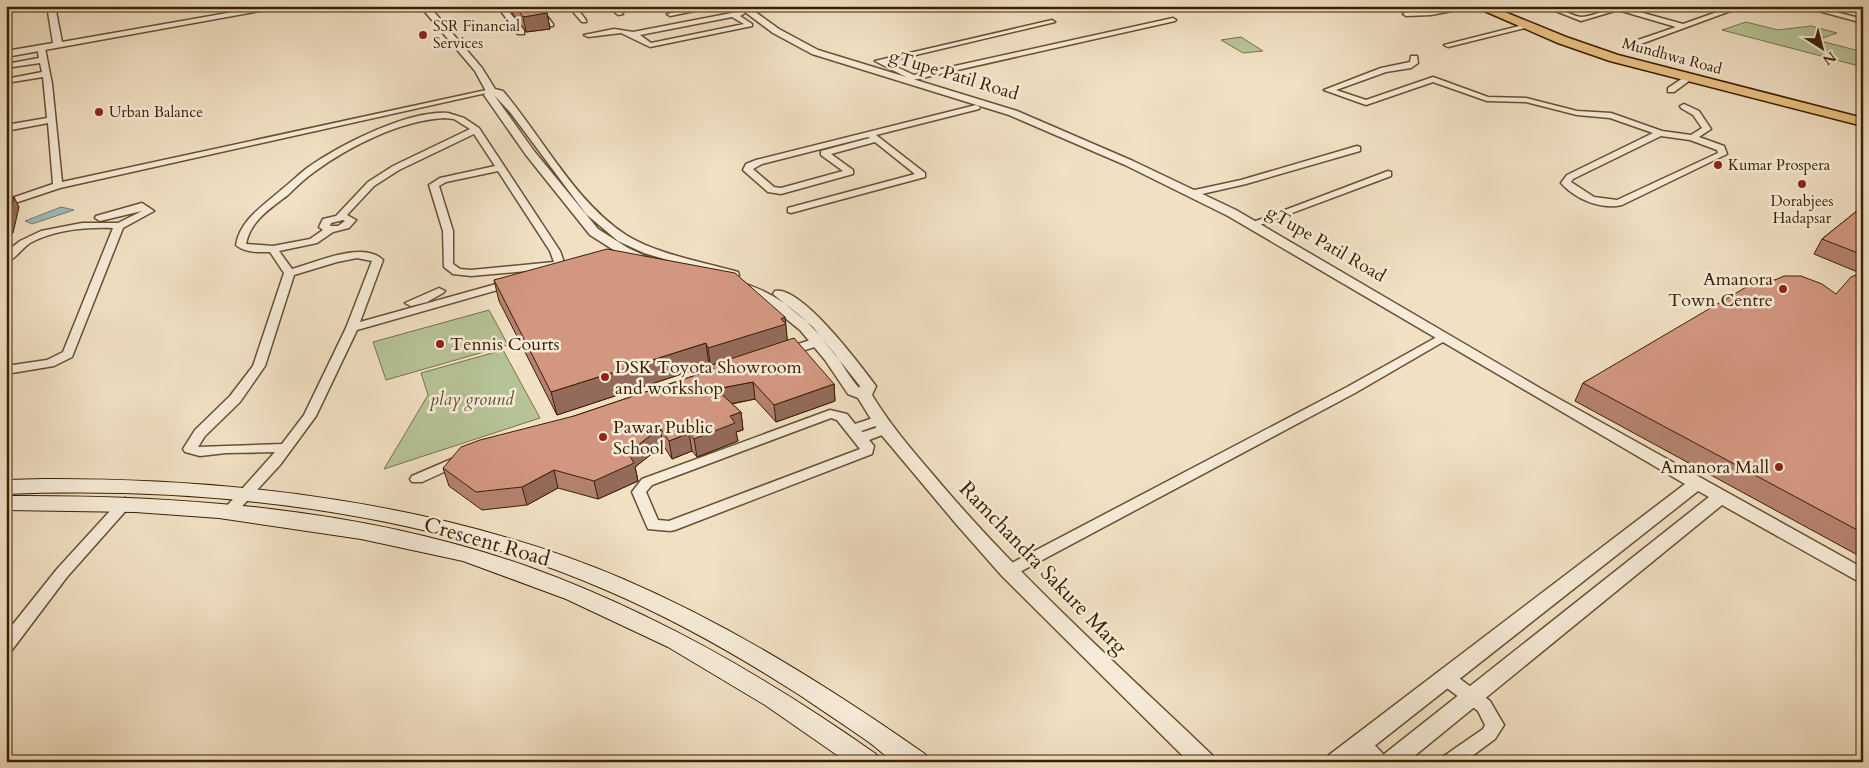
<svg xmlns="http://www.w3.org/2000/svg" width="1869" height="768" viewBox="0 0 1869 768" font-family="Cardo,serif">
  <rect width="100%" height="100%" fill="#f1e0c3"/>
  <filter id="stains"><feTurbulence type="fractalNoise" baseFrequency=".004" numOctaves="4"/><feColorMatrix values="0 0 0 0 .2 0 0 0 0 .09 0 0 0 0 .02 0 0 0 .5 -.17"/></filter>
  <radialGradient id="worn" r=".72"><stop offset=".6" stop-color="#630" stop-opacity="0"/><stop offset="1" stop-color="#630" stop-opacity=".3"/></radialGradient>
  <g fill="#b6c396" stroke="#78724b">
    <path d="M1746,22L1778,30L1811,26L1837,33L1817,40L1863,52V67L1722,30Z"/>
    <path d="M1241,37L1263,51L1243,53L1221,40Z"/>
    <path d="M489,310L508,345L386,380L373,342Z"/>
    <path d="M503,350L540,418L384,469L428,395L421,373Z"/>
  </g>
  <path fill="#9dbbbc" stroke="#757d71" d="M61,207L74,210L32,224L25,221Z"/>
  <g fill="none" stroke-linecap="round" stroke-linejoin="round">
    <defs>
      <g id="minor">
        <path d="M497,6H504L524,30V34H518Z"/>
        <path d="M532,6H539L553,24V26H549Z"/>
        <path d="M568,6H575L586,20V22H582Z"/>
        <path d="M608,6H615L623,14L618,15Z"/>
        <path d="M703,6H719L670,16L667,14Z"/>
        <path d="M1461,6H1478L1431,15L1406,16L1403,14L1406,12L1431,11Z"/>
        <path d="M1543,6C1558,6 1570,16 1581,17C1593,17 1612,6 1628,6L1625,8L1683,24L1734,6H1744L1638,45H1635V41L1676,27L1618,10L1581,21Z"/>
        <path d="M1800,6H1812L1863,19V23Z"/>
        <path d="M742,11L745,13L740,16L752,24V26L650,47L621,33L588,37L584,35L614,29L633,32ZM732,17L744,24L651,43L640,35Z"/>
        <path d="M1173,18L1176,20L1175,21L904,82L900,80L906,77L875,61L1052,20L1055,22L886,62L914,75Z"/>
        <path d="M1527,24L1529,25V27L1448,47L1444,45Z"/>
        <path d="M41,46L45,48L52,84L62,182L491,89L495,91L60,188L6,206V200L53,184L48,123L6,131V125L47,118L43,77L6,83V79L42,72L40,63L6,68V64L39,58L37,48Z"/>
        <path d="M1411,56H1417L1418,63L1411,68L1386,72L1336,90L1366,100L1433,77L1488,97L1526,98L1577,111L1611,113L1662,131L1691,135L1702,128L1693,115L1681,108L1680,106L1684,104L1699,111L1711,129L1699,137L1724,146L1727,154L1622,205C1601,210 1575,199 1561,183L1567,175L1653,133L1610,118L1577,115L1526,102L1487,101L1433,82L1366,105L1324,90L1381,68L1410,62ZM1661,136L1690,140L1717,150L1718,153L1617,200L1594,197L1571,182L1573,179Z"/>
        <path d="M1686,76L1693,78L1674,92H1668V88Z"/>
        <path d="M976,105L980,107L979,109L876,135L925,173V177L791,213L788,212V208L915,174L875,142L831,154L853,170V174L781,194L768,192L743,170L746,164L756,160ZM868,137L870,138L821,151V155L843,171L781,188L774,187L753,169L762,164Z"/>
        <path d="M448,113L464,118L479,128L560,251L565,265L550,276L545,273L548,269L471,276L453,274L444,267L443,231L429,185L440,178L495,166L474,134L399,170L374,186L347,215L356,220L349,228L333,232L317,243L279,251L292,269C315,263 363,240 383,260L360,322L507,281L511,280L516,283L515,285L357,330L316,416L280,465L235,514H225L223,511L225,508L275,452L226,453L200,456L185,452L183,449L195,430L230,396L253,366L284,273L270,252C258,252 245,253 236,245C240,220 263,206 281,190C290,183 298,175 307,168C340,145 408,110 448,113ZM444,118L454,119L470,129L393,166L368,182L336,216L323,219L319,227L323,230L310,239L273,246L246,244C250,221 271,208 288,195C296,187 304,179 314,172C350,146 399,121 444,118ZM498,171L550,251L554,262L471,270L460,269L453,264V231L439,186L446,182ZM343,220L345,221L338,226H330L331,223ZM357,258L372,261L346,328L304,415L282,444L198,447L205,436L240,402L265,366L294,275L337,262Z"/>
        <path d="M1357,146L1360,147V151L1246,184L1193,196L1188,193L1190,191L1241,180Z"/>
        <path d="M1388,171L1391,172V176L1257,226L1253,227L1248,224Z"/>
        <path d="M142,203L154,211L123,228L72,357L54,366L6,374V366L47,360L63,352L113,228C86,227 54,230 30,243C22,248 15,260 6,262V252L20,241L41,231L82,223H118L142,211L100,221L95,218L96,216Z"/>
        <path d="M439,288L445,291L443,293L427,302L411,306L405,303Z"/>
        <path d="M1444,333L1450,337L1448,339L1355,393L1014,575L1009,577L1004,575L1001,571L1004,567L1347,387Z"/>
        <path d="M817,338L821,339L823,342L821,345L786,356L780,352L782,349Z"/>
        <path d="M830,410L847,414L855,424L879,416L886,420L884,423L861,431L863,432L885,425L892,429L890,432L869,440L874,446L872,454L675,530L670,531L648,529L632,492L642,479ZM831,418L837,420L860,449L669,521L658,520L646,492L652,485Z"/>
        <path d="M461,455L466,456L468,459L466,462L422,482H412L410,479L412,476Z"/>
        <path d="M125,498L130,500L132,503L130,506L67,577L12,650L6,651V633L57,569L120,500Z"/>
        <path d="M1446,671L1452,673L1490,701L1504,725L1495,739L1464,762H1441L1444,756L1483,729L1485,725L1478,711L1440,683L1437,678L1440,673Z"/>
        <path d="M1360,736C1371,740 1383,752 1388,762H1366L1354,749L1351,744L1354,739Z"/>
      </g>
      <g id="tertiary">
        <path d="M47,6H55L62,42L268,6H287L6,57V51L53,43Z"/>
        <path d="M420,6H429L482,68L495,89L503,91C542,137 575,202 626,235C656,254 703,262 738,272L739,275L738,278H728L644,253L618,241L586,214L510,112L494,95L534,151L598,229L628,248L654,260L648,264L620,254L590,235L526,155L484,95L486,91L475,71Z"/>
        <path d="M737,6H747L779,29L818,50L1017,111L1133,161L1236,210L1545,391L1863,568V584L1722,505L1407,762H1380L1383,755L1709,497L1698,491L1354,762H1326L1329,755L1685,484L1228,216L1125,165L1009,115L812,54L773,33Z"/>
        <path d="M738,282C779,292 810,321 835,354C843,365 850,378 859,388L860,386L813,327L773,294L775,291C801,285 861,366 876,386L872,395C893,430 920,459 946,490C1028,585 1122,669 1212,755L1215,762H1189L1002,576L957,525L879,432L858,398L848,394L825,360L800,330L769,305L733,289L731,286L733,283Z"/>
      </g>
      <g id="secondary">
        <path d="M44,479C236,478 445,503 623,579C730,625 829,687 925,754L929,762C919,762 903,765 894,761C886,757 878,749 870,743C848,727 824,712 801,696C739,656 674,619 606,590C422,510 205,486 6,494V480Z"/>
        <path d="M6,496C181,495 363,508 529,567C654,612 768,678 876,754L880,762H847L765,705L668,647L566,599L463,561L361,539L219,518L135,512L6,510Z"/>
      </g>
      <path id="trunk" d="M1473,6H1490L1566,37L1618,55L1863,118V126L1610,61L1558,43Z"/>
    </defs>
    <use href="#minor" stroke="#675031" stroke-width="3"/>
    <use href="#tertiary" stroke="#675031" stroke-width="3"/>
    <use href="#secondary" stroke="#392000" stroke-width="2"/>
    <use href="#trunk" stroke="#392000" stroke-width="3"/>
    <use href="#minor" fill="#f6ebd8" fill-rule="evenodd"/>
    <use href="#tertiary" fill="#f6ebd8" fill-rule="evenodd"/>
    <use href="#secondary" fill="#f6ebd8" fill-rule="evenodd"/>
    <use href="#trunk" fill="#e8c082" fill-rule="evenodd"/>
  </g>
  <g fill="#b5826f" stroke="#392000">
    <path d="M509,6H540L547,13L550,29L526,32L510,10Z"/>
    <path d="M1863,206V558L1575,401L1583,383L1775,280L1836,294L1860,273L1814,254L1822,239Z"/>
    <path d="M494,280L785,317L787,341L834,384L835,401L776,422L755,399L732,404L741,412L743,430L736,432L738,441L697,457L692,451L672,459L663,445L635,467L638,481L598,499L558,488L527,505L482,510L449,486L443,468L574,416L711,370L709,365L557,415L499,301Z"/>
  </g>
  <g fill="#946a5a" stroke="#392000">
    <path d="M786,6H801L786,9Z"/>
    <path d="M547,13L550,29L526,32L523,17Z"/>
    <path d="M14,197L19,207L13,233L6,234V223Z"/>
    <path d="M785,317L788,346L712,365L713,370H711L708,348Z"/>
    <path d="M706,343L709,365L557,415L551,392Z"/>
    <path d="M753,382L755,399L719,406L716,389Z"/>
    <path d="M834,384L835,401L776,422L774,405Z"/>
    <path d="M741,412L743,430L736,432L738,441L697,457L694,439L730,416Z"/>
    <path d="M660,428L663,445L635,467L638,481L598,499L594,481L628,453Z"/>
    <path d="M689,433L692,451L672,459L669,441Z"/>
    <path d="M554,470L558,488L527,505L522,487Z"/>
  </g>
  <g fill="#d39781" stroke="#392000">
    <path d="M515,6H540L547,13L523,17Z"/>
    <path d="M14,197L8,222L6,223V199Z"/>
    <path d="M1863,206V255L1822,239Z"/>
    <path d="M607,249L735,273L785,317L781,319L786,324L708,348L706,343L551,392L494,280Z"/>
    <path d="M1863,272V533L1583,383L1765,276L1775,280L1784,276H1801L1822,284L1836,294L1851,277Z"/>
    <path d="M794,338L834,384L774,405L753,382L716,389L741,412L730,416L735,423L694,439L689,433L669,441L660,428L628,453L634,463L594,481L554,470L522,487L476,492L443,468L461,447L480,440L574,416L714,369L712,365Z"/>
  </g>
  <g fill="#8f2418" stroke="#f6ebd8" stroke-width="2">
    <circle cx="423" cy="35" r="5"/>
    <circle cx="99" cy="112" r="5"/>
    <circle cx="1718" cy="165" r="5"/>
    <circle cx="1802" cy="184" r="5"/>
    <circle cx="1783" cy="289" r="5"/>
    <circle cx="440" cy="344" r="5"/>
    <circle cx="605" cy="377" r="5"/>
    <circle cx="603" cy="437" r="5"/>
    <circle cx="1779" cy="467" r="5"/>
  </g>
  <g text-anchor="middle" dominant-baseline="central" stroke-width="5" stroke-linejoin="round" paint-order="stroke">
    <g font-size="15" fill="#392000" stroke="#f6ebd8" text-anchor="start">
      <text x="433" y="26">SSR Financial<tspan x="433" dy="17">Services</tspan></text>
      <text x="109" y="112">Urban Balance</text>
      <text x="1728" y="165">Kumar Prospera</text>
      <text x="1802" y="201" text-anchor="middle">Dorabjees<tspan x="1802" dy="17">Hadapsar</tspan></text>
    </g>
    <g font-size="15" fill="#392000" stroke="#f6ebd8">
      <text transform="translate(1672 56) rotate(15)">Mundhwa Road</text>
    </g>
    <g font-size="18" fill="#392000" stroke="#f6ebd8">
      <text transform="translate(954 75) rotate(17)">gTupe Patil Road</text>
      <text transform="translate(1326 244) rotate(30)">gTupe Patil Road</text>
    </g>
    <g font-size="18" fill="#392000" stroke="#f6ebd8" text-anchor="start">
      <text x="1773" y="279" text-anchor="end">Amanora<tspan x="1773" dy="21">Town Centre</tspan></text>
      <text x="450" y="344">Tennis Courts</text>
      <text x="615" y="367">DSK Toyota Showroom<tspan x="615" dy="21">and workshop</tspan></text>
      <text x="613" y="427">Pawar Public<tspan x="613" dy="21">School</tspan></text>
      <text x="1769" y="467" text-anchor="end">Amanora Mall</text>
    </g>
    <g font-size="18" font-style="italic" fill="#5e512d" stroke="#f6ebd8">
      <text x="472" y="399">play ground</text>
    </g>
    <g font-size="21" fill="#392000" stroke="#f6ebd8">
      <text transform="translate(487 542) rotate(16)">Crescent Road</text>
      <text transform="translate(1043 568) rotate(46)">Ramchandra Sakure Marg</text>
    </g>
  </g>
  <rect width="1869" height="768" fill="none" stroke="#f1e0c3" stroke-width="25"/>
  <rect x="8" y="8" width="1854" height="753" fill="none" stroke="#392000" stroke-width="2.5"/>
  <rect x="12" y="12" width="1844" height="743" fill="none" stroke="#392000"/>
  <g transform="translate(1822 48) rotate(144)" stroke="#f6ebd8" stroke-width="4" paint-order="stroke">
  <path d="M0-4L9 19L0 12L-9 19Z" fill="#392000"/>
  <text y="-8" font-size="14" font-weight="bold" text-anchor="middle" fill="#392000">N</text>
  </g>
  <rect width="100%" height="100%" filter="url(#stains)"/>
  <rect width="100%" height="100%" fill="url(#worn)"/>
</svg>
